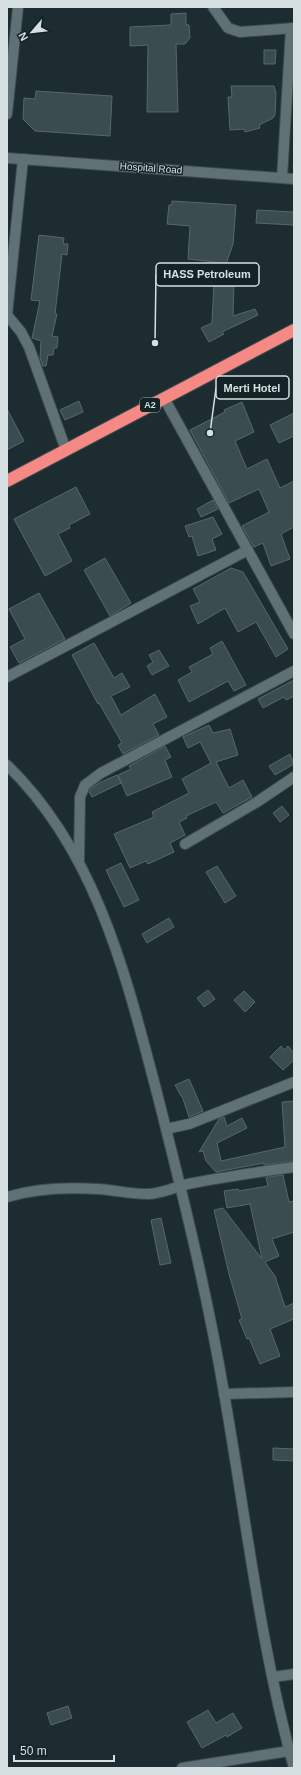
<svg xmlns="http://www.w3.org/2000/svg" width="301" height="1775" viewBox="0 0 301 1775" font-family="Helvetica,sans-serif">
  <rect width="100%" height="100%" fill="#1c2c30"/>
  <g fill="#3b4c50" stroke="#56686d">
    <path d="M186,13V25H189L190,38L185,44H176L178,112H147L148,45L130,46V27L171,25V14Z"/>
    <path d="M264,50H276L275,64H264Z"/>
    <path d="M231,86H274L276,93L275,115L273,118L259,125L260,128L245,132L244,129L230,130L228,97H232Z"/>
    <path d="M36,91L112,96L110,136L35,131L23,119L24,98L35,99Z"/>
    <path d="M172,201L236,205L233,244L223,273H228V282H234L233,316L255,309L258,315L222,332L224,334L209,342L201,328L212,323L215,262L188,259L190,226L167,224L169,205H172Z"/>
    <path d="M257,210L294,212V225L256,223Z"/>
    <path d="M39,235L64,238L63,244H68L67,255L62,254L55,314H57L52,336L58,337L57,348H54L53,355H48L46,366H43L40,358L41,341L32,338L40,301L31,300Z"/>
    <path d="M79,401L83,412L65,420L60,410Z"/>
    <path d="M242,402L254,432L235,441L247,469L267,459L280,488L294,481V527L281,534L290,559L271,566L263,543L254,547L242,526L269,512L259,489L229,503L190,430L225,412L224,410Z"/>
    <path d="M7,409L24,441L7,450Z"/>
    <path d="M294,413V436L279,443L270,425Z"/>
    <path d="M76,487L90,514L69,525L70,528L58,534L72,561L45,576L14,519Z"/>
    <path d="M213,500L218,509L201,517L197,509Z"/>
    <path d="M213,517L222,534L212,539L216,550L198,556L192,536L189,537L185,526Z"/>
    <path d="M105,558L131,603L110,616L84,570Z"/>
    <path d="M231,568L243,572L288,649L276,657L256,622L238,632L225,608L198,624L190,606L200,602L193,589Z"/>
    <path d="M39,593L65,639L19,663L10,647L25,639L9,609Z"/>
    <path d="M222,641L246,685L234,691L228,681L189,702L178,680L192,672L189,667L213,654L210,648Z"/>
    <path d="M94,643L114,678L122,673L130,687L111,696L121,715L155,694L167,717L153,724L159,735L123,754L118,745L122,743L99,703L98,704L72,655Z"/>
    <path d="M159,650L169,666L152,675L147,666L153,662L149,655Z"/>
    <path d="M294,680V696L286,700L284,697L263,708L258,699Z"/>
    <path d="M209,725L213,733L230,729L238,755L216,762L229,788L243,780L252,797L223,813L216,802L186,816L187,818L179,822L185,835L170,843L174,852L148,864L146,861L130,868L114,834L154,817L152,812L189,793L182,779L211,763L200,742L188,748L183,737Z"/>
    <path d="M165,746L171,757L165,760L172,777L127,796L118,775L131,769L129,766Z"/>
    <path d="M290,754L294,764L275,775L269,766Z"/>
    <path d="M117,775L121,783L92,797L89,792L90,789L99,783Z"/>
    <path d="M282,806L289,815L280,822L273,813Z"/>
    <path d="M121,863L139,900L124,907L106,870Z"/>
    <path d="M217,866L236,896L225,903L206,872Z"/>
    <path d="M169,918L174,927L147,943L142,934Z"/>
    <path d="M208,990L215,999L204,1007L197,998Z"/>
    <path d="M244,991L255,1002L245,1012L234,1000Z"/>
    <path d="M281,1046L284,1050L288,1046L294,1053V1060L283,1070L270,1057Z"/>
    <path d="M189,1079L203,1111L189,1117L182,1096H181L175,1085Z"/>
    <path d="M294,1101V1161L264,1165V1163L216,1172L206,1161L203,1151L199,1152L219,1119L224,1117L227,1126L242,1118L247,1128L217,1143L221,1161L285,1147L282,1102Z"/>
    <path d="M283,1175L289,1202L294,1201V1232L272,1239L279,1256L265,1262L275,1276L285,1307L294,1303V1319L270,1329L280,1356L260,1364L249,1338L247,1339L239,1320L242,1319L229,1274L214,1210L223,1208L262,1259L250,1204L227,1208L224,1191L238,1189L239,1191L268,1186L266,1177Z"/>
    <path d="M161,1218L171,1263L160,1265L151,1220Z"/>
    <path d="M273,1448L294,1449V1461L273,1460Z"/>
    <path d="M68,1706L72,1718L51,1725L47,1713Z"/>
    <path d="M208,1710L216,1723L233,1713L242,1728L227,1737L226,1735L202,1748L187,1722Z"/>
  </g>
  <g fill="none" stroke-linecap="round" stroke-linejoin="round">
    <defs>
      <g id="minor">
        <path d="M213,7L228,28L240,32L294,28"/>
        <path d="M7,114L18,7"/>
        <path d="M7,158L294,179"/>
        <path d="M282,178L291,28"/>
        <path d="M7,315L23,159"/>
        <path d="M7,315L21,332L29,347L66,450"/>
        <path d="M164,398L294,634"/>
        <path d="M7,677L248,550"/>
        <path d="M7,765C97,852 126,976 157,1093C182,1192 207,1292 224,1393C246,1518 260,1645 294,1768"/>
        <path d="M185,844L257,802L294,777"/>
        <path d="M79,860L80,797L85,785L101,773L294,671"/>
        <path d="M166,1129L189,1124L294,1082"/>
        <path d="M7,1197C36,1188 67,1187 98,1189C114,1190 131,1194 147,1194C161,1194 174,1187 188,1184C223,1177 258,1172 294,1167"/>
        <path d="M224,1394L294,1392"/>
        <path d="M273,1677L294,1674"/>
        <path d="M182,1768L289,1751"/>
      </g>
      <path id="highway" d="M7,481L294,330"/>
    </defs>
    <use href="#minor" stroke="#3b4a4d" stroke-width="12"/>
    <use href="#highway" stroke="#3b4a4d" stroke-width="14"/>
    <use href="#minor" stroke="#5f7175" stroke-width="10"/>
    <use href="#highway" stroke="#f78984" stroke-width="12"/>
  </g>
  <g text-anchor="middle" dominant-baseline="central" stroke-width="3" stroke-linejoin="round" paint-order="stroke">
    <rect fill="#132326" stroke="#9ca7aa" stroke-width="1" x="140" y="398" width="20" height="14" rx="3"/>
    <g font-size="9" font-weight="bold" fill="#d6e0e2">
      <text x="150" y="405">A2</text>
    </g>
    <g font-size="10" fill="#d6e0e2" stroke="#132326">
      <text transform="translate(151 168) rotate(4)">Hospital Road</text>
    </g>
  </g>
  <path fill="none" stroke="#d6e0e2" stroke-width="1.5" d="M155 343L156 274M210 433L216 388"/>
  <g fill="#d6e0e2" stroke="#132326" stroke-width="1.5">
    <circle cx="155" cy="343" r="4"/>
    <circle cx="210" cy="433" r="4"/>
  </g>
  <g fill="#132326" stroke="#d6e0e2" stroke-width="1.5">
    <rect x="156" y="263" width="103" height="23" rx="4"/>
    <rect x="216" y="376" width="73" height="23" rx="4"/>
  </g>
  <g font-size="11" text-anchor="middle" font-weight="bold" fill="#d6e0e2">
    <text x="207" y="278">HASS Petroleum</text>
    <text x="252" y="392">Merti Hotel</text>
  </g>
  <rect width="301" height="1775" fill="none" stroke="#d6e0e2" stroke-width="16"/>
  <g transform="translate(32 32) rotate(242)" stroke="#132326" stroke-width="3" paint-order="stroke">
  <path d="M0-3L7 15L0 10L-7 15Z" fill="#d6e0e2"/>
  <text y="-6" font-size="11" font-weight="bold" text-anchor="middle" fill="#d6e0e2">N</text>
  </g>
  <path d="M14 1755v6h100v-6" fill="none" stroke="#d6e0e2" stroke-width="2"/>
  <text x="20" y="1755" font-size="12" fill="#d6e0e2" stroke="#132326" stroke-width="3" paint-order="stroke">50 m</text>
</svg>
